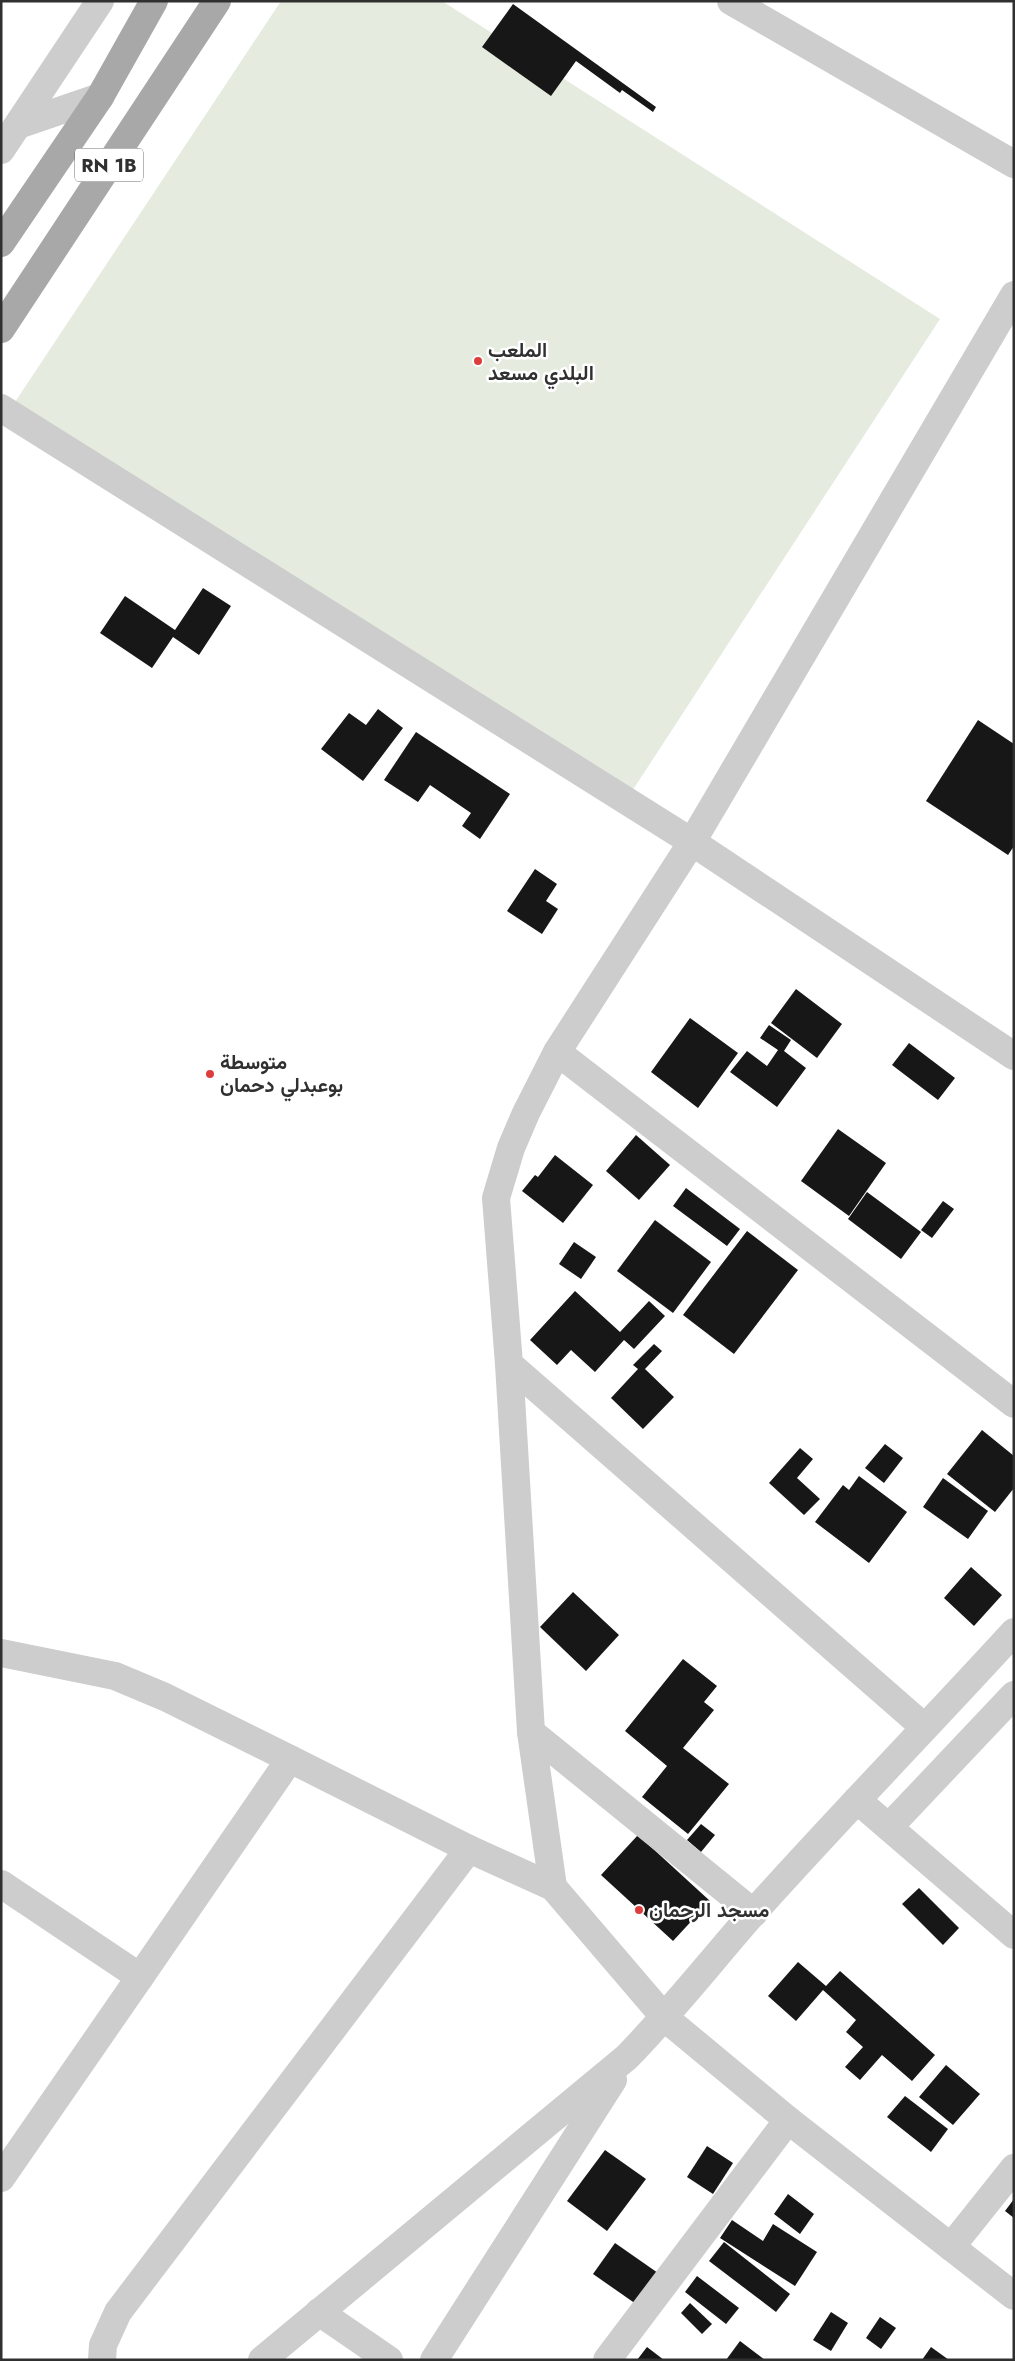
<svg xmlns="http://www.w3.org/2000/svg" width="1015" height="2361" viewBox="0 0 1015 2361" font-family="Jost,Vazirmatn,sans-serif">
  <rect width="100%" height="100%" fill="#fff"/>
  <path fill="#e5ecdf" d="M281,1H442L940,319L625,802L15,402Z"/>
  <g fill="#171717">
    <path d="M513,4L656,107L653,112L622,90L620,93L576,61L551,96L482,47Z"/>
    <path d="M203,588L231,606L199,655L173,637L152,668L100,633L125,596L175,630Z"/>
    <path d="M378,709L403,728L363,781L321,749L349,713L366,725Z"/>
    <path d="M978,720L1014,744V846L1008,855L926,801Z"/>
    <path d="M416,732L510,794L480,839L462,826L471,813L430,785L418,802L384,780Z"/>
    <path d="M535,869L557,884L546,901L558,909L542,934L507,911Z"/>
    <path d="M796,989L842,1024L817,1058L771,1023Z"/>
    <path d="M690,1018L738,1053L698,1108L651,1072Z"/>
    <path d="M769,1025L791,1040L784,1051L806,1068L777,1107L730,1072L747,1051L767,1066L778,1050L760,1038Z"/>
    <path d="M909,1043L955,1078L938,1100L892,1065Z"/>
    <path d="M838,1129L886,1163L849,1216L801,1181Z"/>
    <path d="M636,1135L670,1165L639,1200L606,1171Z"/>
    <path d="M555,1155L593,1185L563,1223L522,1191L535,1175L538,1177Z"/>
    <path d="M686,1188L740,1229L727,1246L673,1206Z"/>
    <path d="M867,1192L921,1232L901,1259L848,1219Z"/>
    <path d="M943,1201L954,1209L932,1238L921,1230Z"/>
    <path d="M655,1220L711,1262L673,1313L617,1271Z"/>
    <path d="M747,1231L798,1270L734,1354L683,1315Z"/>
    <path d="M574,1242L596,1257L581,1279L559,1264Z"/>
    <path d="M575,1291L620,1332L649,1301L665,1316L634,1349L624,1340L595,1372L571,1350L557,1365L530,1340Z"/>
    <path d="M654,1344L662,1351L645,1369L674,1397L643,1429L611,1398L638,1369L633,1365Z"/>
    <path d="M982,1430L1014,1456V1488L995,1512L947,1474Z"/>
    <path d="M885,1444L903,1458L884,1483L865,1468Z"/>
    <path d="M800,1448L813,1459L797,1478L820,1499L804,1515L769,1483Z"/>
    <path d="M859,1476L907,1512L869,1563L815,1522L843,1485L849,1490Z"/>
    <path d="M943,1478L988,1511L968,1539L923,1507Z"/>
    <path d="M971,1567L1002,1595L974,1626L944,1598Z"/>
    <path d="M573,1592L619,1635L586,1671L540,1627Z"/>
    <path d="M683,1659L717,1686L704,1702L714,1710L683,1748L729,1784L688,1834L642,1797L667,1766L625,1731Z"/>
    <path d="M701,1824L715,1835L701,1852L687,1840Z"/>
    <path d="M638,1835L710,1901L673,1941L601,1875Z"/>
    <path d="M919,1888L959,1928L943,1945L902,1904Z"/>
    <path d="M798,1962L826,1986L840,1971L935,2055L912,2081L882,2055L860,2080L845,2067L863,2047L846,2032L856,2020L823,1990L796,2021L768,1996Z"/>
    <path d="M946,2065L980,2094L953,2125L919,2097Z"/>
    <path d="M905,2096L948,2129L931,2152L887,2117Z"/>
    <path d="M707,2146L733,2163L713,2194L687,2177Z"/>
    <path d="M605,2150L646,2179L607,2231L567,2201Z"/>
    <path d="M788,2194L814,2214L800,2234L774,2214Z"/>
    <path d="M1014,2199V2218L1005,2211Z"/>
    <path d="M732,2220L763,2241L773,2224L817,2252L795,2286L720,2238Z"/>
    <path d="M724,2242L790,2294L776,2312L709,2261Z"/>
    <path d="M615,2243L658,2273L636,2304L593,2274Z"/>
    <path d="M697,2276L739,2308L726,2324L685,2292Z"/>
    <path d="M690,2303L712,2324L702,2334L681,2313Z"/>
    <path d="M831,2312L848,2323L831,2351L813,2340Z"/>
    <path d="M880,2317L896,2328L881,2349L866,2338Z"/>
    <path d="M740,2341L765,2360H726Z"/>
    <path d="M647,2347L664,2360H637Z"/>
    <path d="M931,2347L949,2360H922Z"/>
  </g>
  <g fill="none" stroke-linecap="round" stroke-linejoin="round">
    <g stroke="#cdcdcd" stroke-width="28">
      <path d="M731,1L1014,164"/>
      <path d="M18,125L100,97"/>
      <path d="M1,150L100,1"/>
      <path d="M1,408L692,842L1014,295"/>
      <path d="M557,1052L526,1113L511,1148L496,1198L509,1364L924,1727"/>
      <path d="M1014,1056L692,842L557,1052L1014,1404"/>
      <path d="M509,1364L531,1732L553,1887"/>
      <path d="M1,1653L115,1676L165,1697L290,1759"/>
      <path d="M531,1732L754,1913"/>
      <path d="M857,1800L1014,1935"/>
      <path d="M889,1827L1014,1695"/>
      <path d="M1,1884L140,1977L1,2178"/>
      <path d="M140,1977L290,1759L469,1849L553,1887L665,2018L788,2120L1014,2296"/>
      <path d="M951,2247L1014,2168"/>
      <path d="M319,2312L389,2360"/>
      <path d="M102,2360L103,2345L118,2312L469,1849"/>
      <path d="M262,2360L627,2057C672,2011 712,1960 754,1912C839,1817 928,1726 1014,1632"/>
      <path d="M434,2360L613,2080"/>
      <path d="M607,2360L788,2120"/>
    </g>
    <g stroke="#a8a8a8" stroke-width="28">
      <path d="M1,243L100,97L154,1"/>
      <path d="M1,329L217,1"/>
    </g>
  </g>
  <g fill="#dd3d3c" stroke="#fff" stroke-width="2">
    <circle cx="478" cy="361" r="5"/>
    <circle cx="210" cy="1074" r="5"/>
    <circle cx="639" cy="1910" r="5"/>
  </g>
  <g text-anchor="middle" dominant-baseline="central" stroke-width="5" stroke-linejoin="round" paint-order="stroke">
    <rect fill="#fff" stroke="#6e6e6e" stroke-width="1" x="75" y="148.5" width="68" height="33" rx="4"/>
    <g font-size="19" font-weight="bold" fill="#303030">
      <text x="109" y="165">RN 1B</text>
    </g>
    <g font-size="20" font-weight="bold" fill="#303030" stroke="#fff" text-anchor="start">
      <text x="488" y="350">الملعب<tspan x="488" dy="23">البلدي مسعد</tspan></text>
      <text x="220" y="1062">متوسطة<tspan x="220" dy="23">بوعبدلي دحمان</tspan></text>
      <text x="649" y="1910">مسجد الرحمان</text>
    </g>
  </g>
  <rect width="1015" height="2361" fill="none" stroke="#303030" stroke-width="5"/>
</svg>
